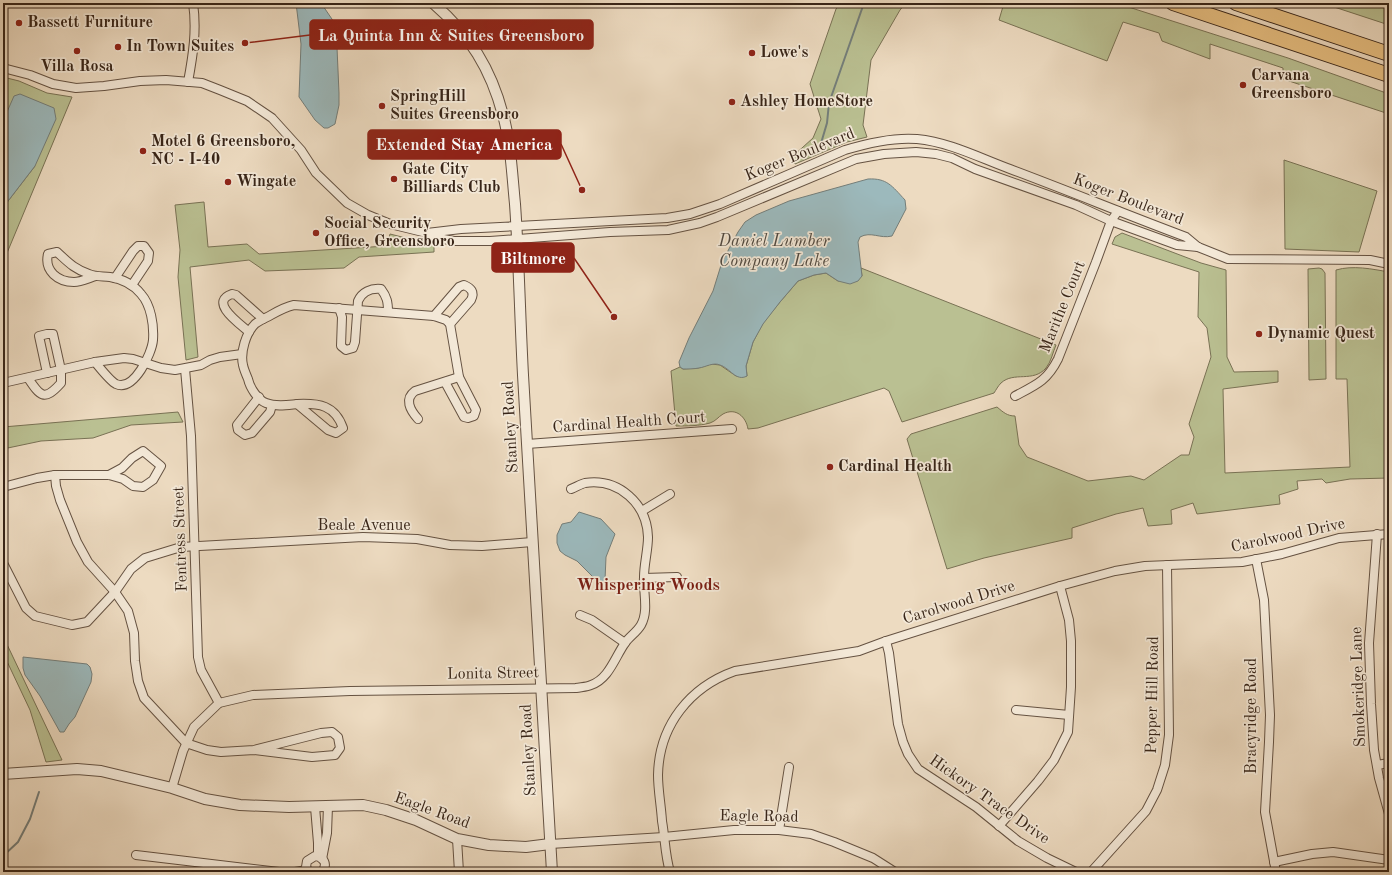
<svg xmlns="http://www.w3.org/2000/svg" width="1392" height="875" viewBox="0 0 1392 875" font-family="'Old Standard TT',serif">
  <rect width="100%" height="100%" fill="#eddbc1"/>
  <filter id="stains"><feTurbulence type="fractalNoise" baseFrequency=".005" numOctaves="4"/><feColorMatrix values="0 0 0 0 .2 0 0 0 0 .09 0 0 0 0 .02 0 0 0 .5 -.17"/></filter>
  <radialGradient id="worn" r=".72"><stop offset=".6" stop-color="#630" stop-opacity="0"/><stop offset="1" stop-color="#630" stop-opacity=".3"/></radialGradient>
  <g fill="#bac092" stroke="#797255">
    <path d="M841,3H906L900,10L871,60L863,125L867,137L847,142L795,164L792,157L813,138L821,119L810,84L836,9Z"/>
    <path d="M1004,3H1116L1288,58L1389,94V114L1283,79V68L1210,44V59L1162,41L1159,33L1123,22L1107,61L999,20Z"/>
    <path d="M1322,3H1389V25Z"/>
    <path d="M3,77L19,81L47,93L72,97L7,253L3,251V206L5,205L35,166L6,114L3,121Z"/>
    <path d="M1284,160L1377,191L1359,252L1285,249Z"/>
    <path d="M204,202L208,247L247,244L259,254L387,246L390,234L434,245V252L359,257L344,268L265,271L249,260L190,267L198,357L186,360L178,277L180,250L175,205Z"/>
    <path d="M1122,233L1201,263L1226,270L1227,357L1234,372L1278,371V382L1223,389L1225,473L1350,467L1347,379H1336V270C1353,265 1372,269 1389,272V478L1350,479L1326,483L1322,479L1297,481L1298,489L1279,495L1280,504L1197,514L1193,503L1171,510L1172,524L1148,526L1143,508L1116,514L1072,528V538L984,558L947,569L907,439L911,434L997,407C1003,412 1007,416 1015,416L1019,445L1027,457L1088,481L1131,476L1144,480L1181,455H1189L1194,437L1189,424L1211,357L1207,328L1198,317L1199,272L1112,244L1115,237Z"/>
    <path d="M861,268L1056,345C1053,352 1051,362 1046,368C1033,383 1014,371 1001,383C998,386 996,390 994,393L902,422L889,391L884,388L758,428L748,429C746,417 736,407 723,414C718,417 716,421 710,423C699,426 687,426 676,426L671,371L680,367L683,369L698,368L711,364L720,365L736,376H747L746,366L753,342L763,323L780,302L798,281L814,275L826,273L838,281L862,276Z"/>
    <path d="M1319,268L1322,269L1325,273L1326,379L1309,380L1308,269Z"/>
    <path d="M178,412L183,422L131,425L93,438L41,441L3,449V427Z"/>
    <path d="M3,636L62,760L46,762L30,710L3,653Z"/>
  </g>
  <g fill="#9cb9bc" stroke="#747e7a">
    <path d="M296,3H321L336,25L339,93V105L335,124L328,128H324L315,120L299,97L301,44Z"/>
    <path d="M20,94L54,108L56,119L35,166L5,205L3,206V121L14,96Z"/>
    <path d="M868,179C887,178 892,186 905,200L906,209L892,236C880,239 871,231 860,237L858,242L862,276L858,281L850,284L838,281L826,273L814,275L798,281L780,302L763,324L753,342L746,366L747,376C736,382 730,368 720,365C713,362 706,367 699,368C694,369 688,369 683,369L680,367L679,362L689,338L713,291L722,262L738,232L745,222L756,215L789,201Z"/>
    <path d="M579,512L601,519L615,534L606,557L605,580L601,585L577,561L565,555L560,551L557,543V535L562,524L571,522Z"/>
    <path d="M23,657L87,664L90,667L92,674L91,682L75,717L69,724L64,732H60L40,696L25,675L23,668Z"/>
  </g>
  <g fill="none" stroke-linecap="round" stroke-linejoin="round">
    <g stroke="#747e7a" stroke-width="2">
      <path d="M819,150L827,123L829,103L864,3"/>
      <path d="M3,856L18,842L30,819L39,792"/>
    </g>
    <defs>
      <g id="minor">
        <path d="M3,68L30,75L53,84L76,88L104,86L140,81L166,80L202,83L220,90L247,101L272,118L301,150L316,173L347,203L368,215L390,224L427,233L438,238L454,241H490L610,232L668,230L700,223L717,217L856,159L884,154L916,152L936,154L952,158L975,169L1076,205L1111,221L1177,245L1198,247"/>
        <path d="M188,82C193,55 197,30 193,3"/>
        <path d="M427,233L461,229L667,218L690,214L720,204L845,150C868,143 893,137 917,139C949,142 980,158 1010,169C1069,191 1127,215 1186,237L1198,247L1228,259L1370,260L1389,264"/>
        <path d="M115,278L133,251L138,246H144L149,253L148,261L132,285"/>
        <path d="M339,308L342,317L341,346L346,350L353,348L355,342L358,301C362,292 371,288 381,289C387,297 388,302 388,312"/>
        <path d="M434,316L459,287L464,285C471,288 475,292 471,300L450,324"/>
        <path d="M249,332C240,324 208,302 232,294L236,295L263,319"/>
        <path d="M95,362C100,368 110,381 116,384C134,392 152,353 153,340C154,325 151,305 141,294C133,284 122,279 110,277C103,276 96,277 89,274C74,269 68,262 57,252L48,254C44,271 58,282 74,282C81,282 89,278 96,276"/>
        <path d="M185,369L191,436L198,657L201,670L219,703"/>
        <path d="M28,378C40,396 44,402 61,383V370L53,334H47L39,336L47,373"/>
        <path d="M3,383L95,362L124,358L133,359L161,368L175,370L201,365L210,360L220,357L242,354"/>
        <path d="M1015,396C1036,385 1047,381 1058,359L1096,262L1111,221L1118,211"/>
        <path d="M259,397L237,425L238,430L245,435L252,433L270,412L272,405"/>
        <path d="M297,404C287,405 276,407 266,403C258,400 250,388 248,379C246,374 244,370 243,365C240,352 246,333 255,324C260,320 266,318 271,315C278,311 285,307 294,305L434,316L446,320L450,324L459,377L476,410L474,416L468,418L464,417L445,382"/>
        <path d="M297,404C319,403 335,405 343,428L336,433L328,430Z"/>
        <path d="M418,419C410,410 404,399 415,391L459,377"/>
        <path d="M527,444L732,429"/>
        <path d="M55,475L56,486L60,500L77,542L88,562L115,592L128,611L134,633L135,661L138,681L144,698L186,743L207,750L221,752L254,750L312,757L335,755L340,748L338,737L332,732L321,733L254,750"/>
        <path d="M3,487L37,478L55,475H109L123,479L133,486L143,487L153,480L161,466L143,451L132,458L122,468L109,475"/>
        <path d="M642,511L670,494"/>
        <path d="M1377,534L1369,643L1371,704L1374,750L1379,778L1389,814"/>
        <path d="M1256,559L1264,600L1270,715L1269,742L1265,812L1276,872"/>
        <path d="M3,563L26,608L35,616L72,625L87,622L115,592L131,569L145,558L181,547L363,537L417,539L450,545L482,546L532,542"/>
        <path d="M644,578L677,577"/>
        <path d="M580,615L592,620L625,643"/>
        <path d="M886,641L889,653L898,724L903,742L908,754L918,769L976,807L1018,841L1047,858L1076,872"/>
        <path d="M1016,710L1069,715"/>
        <path d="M1377,765L1389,763"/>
        <path d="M172,788L183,751L194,727L219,703L253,695L350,691L576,688C581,687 587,687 591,685C609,679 615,657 625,643C629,637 637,632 641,625C649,611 643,592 644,577C644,564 648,550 648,537C647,504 619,478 585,483C581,484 576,487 571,489"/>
        <path d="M315,807L318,843V856"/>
        <path d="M999,826L1038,781L1054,760L1068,732L1071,687V641L1069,620L1060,586"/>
        <path d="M779,830L789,767"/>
        <path d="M457,839L459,872"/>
        <path d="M550,844L664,837L734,830H779L811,834L834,842L873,858L895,872"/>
        <path d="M136,855L279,872H291"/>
        <path d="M322,859L327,833L328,806"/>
        <path d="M1274,862L1312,854L1333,852L1389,860"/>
        <path d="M295,872L307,870"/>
        <path d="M309,872L306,867L307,861L315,856C324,857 328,864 322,872"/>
        <path d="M670,872C665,855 665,838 662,821C661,805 658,790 658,775C659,725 690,687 735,671L859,651L886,641L1060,586L1115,571L1145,566L1242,562L1282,554L1339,538L1389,534"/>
        <path d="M1091,872L1146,811L1157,790L1165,765L1169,735L1167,565"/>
      </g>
      <g id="tertiary">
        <path d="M433,3C470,35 491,69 503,115C511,144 512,174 515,204C519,261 520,318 523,375C532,540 541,706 552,872"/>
        <path d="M3,774L77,769L101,771L172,788L205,799L240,805L289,807L363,805L386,810L416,820L457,839L489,845L526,847L550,844"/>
      </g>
      <g id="motorway">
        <path d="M1173,3L1389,75"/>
        <path d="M1236,3L1389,54"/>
      </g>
    </defs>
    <use href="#minor" stroke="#655242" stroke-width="10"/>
    <use href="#tertiary" stroke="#655242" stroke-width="12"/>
    <use href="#motorway" stroke="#382518" stroke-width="16"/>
    <use href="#minor" stroke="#f3e8d7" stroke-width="8"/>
    <use href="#tertiary" stroke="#f3e8d7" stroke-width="10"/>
    <use href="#motorway" stroke="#e6be80" stroke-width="14"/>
  </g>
  <g fill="#8f2418" stroke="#f3e8d7" stroke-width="1.5">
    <circle cx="19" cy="23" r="4"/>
    <circle cx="118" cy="47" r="4"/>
    <circle cx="77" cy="51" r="4"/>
    <circle cx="752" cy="53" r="4"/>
    <circle cx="1243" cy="85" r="4"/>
    <circle cx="732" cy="102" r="4"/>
    <circle cx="382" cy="106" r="4"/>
    <circle cx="143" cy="151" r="4"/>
    <circle cx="394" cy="179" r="4"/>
    <circle cx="228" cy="182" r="4"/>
    <circle cx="316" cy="233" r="4"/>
    <circle cx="1259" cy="334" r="4"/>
    <circle cx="830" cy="467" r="4"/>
  </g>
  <g text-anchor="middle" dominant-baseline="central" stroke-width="3.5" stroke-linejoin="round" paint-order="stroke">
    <g font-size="16" font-weight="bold" fill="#382518" stroke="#f3e8d7" text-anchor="start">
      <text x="27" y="23">Bassett Furniture</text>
      <text x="126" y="47">In Town Suites</text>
      <text x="760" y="53">Lowe's</text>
      <text x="77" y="67" text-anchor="middle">Villa Rosa</text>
      <text x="1251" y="76">Carvana<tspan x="1251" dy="18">Greensboro</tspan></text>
      <text x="390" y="97">SpringHill<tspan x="390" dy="18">Suites Greensboro</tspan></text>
      <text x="740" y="102">Ashley HomeStore</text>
      <text x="151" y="142">Motel 6 Greensboro,<tspan x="151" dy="18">NC - I-40</tspan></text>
      <text x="402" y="170">Gate City<tspan x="402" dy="18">Billiards Club</tspan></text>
      <text x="236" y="182">Wingate</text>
      <text x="324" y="224">Social Security<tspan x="324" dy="18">Office, Greensboro</tspan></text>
      <text x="1267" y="334">Dynamic Quest</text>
      <text x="838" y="467">Cardinal Health</text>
    </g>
    <g font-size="16" fill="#382518" stroke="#f3e8d7">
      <text transform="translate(800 155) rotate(-22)">Koger Boulevard</text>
      <text transform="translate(1128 200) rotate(21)">Koger Boulevard</text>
      <text transform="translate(1063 307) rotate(-68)">Marithe Court</text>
      <text transform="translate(629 423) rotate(-4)">Cardinal Health Court</text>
      <text transform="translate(511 427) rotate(-93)">Stanley Road</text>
      <text x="364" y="526">Beale Avenue</text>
      <text transform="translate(1288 536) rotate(-12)">Carolwood Drive</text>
      <text transform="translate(181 539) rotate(-92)">Fentress Street</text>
      <text transform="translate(959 603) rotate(-17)">Carolwood Drive</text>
      <text transform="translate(493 674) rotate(-1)">Lonita Street</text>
      <text transform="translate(1359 687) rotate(-92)">Smokeridge Lane</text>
      <text transform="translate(1153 695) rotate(-89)">Pepper Hill Road</text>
      <text transform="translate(1252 716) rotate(-90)">Bracyridge Road</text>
      <text transform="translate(529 750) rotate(-93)">Stanley Road</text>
      <text transform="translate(989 800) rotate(35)">Hickory Trace Drive</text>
      <text transform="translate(432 811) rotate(20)">Eagle Road</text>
      <text transform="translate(759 817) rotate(1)">Eagle Road</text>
    </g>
    <g font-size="17" font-style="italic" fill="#514a41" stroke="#f3e8d7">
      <text x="774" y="241">Daniel Lumber<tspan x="774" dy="20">Company Lake</tspan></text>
    </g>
    <g font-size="17" font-weight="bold" fill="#7a1f14" stroke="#f3e8d7">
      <text x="648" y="585">Whispering Woods</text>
    </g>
  </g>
  <path fill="none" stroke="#8f2418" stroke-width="1.5" d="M245 43L310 35M582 190L561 144M614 317L574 258"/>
  <g fill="#8f2418" stroke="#f3e8d7" stroke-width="1.5">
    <circle cx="245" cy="43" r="4"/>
    <circle cx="582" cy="190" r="4"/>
    <circle cx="614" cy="317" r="4"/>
  </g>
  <g fill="#8f2418" stroke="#8f2418" stroke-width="1.5">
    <rect x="310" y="20" width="283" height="29" rx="4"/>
    <rect x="368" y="130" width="193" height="29" rx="4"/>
    <rect x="492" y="243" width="82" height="29" rx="4"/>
  </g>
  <g font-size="17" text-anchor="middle" font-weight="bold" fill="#fff">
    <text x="451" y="41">La Quinta Inn &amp; Suites Greensboro</text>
    <text x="464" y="150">Extended Stay America</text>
    <text x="533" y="264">Biltmore</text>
  </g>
  <rect width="1392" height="875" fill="none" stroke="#eddbc1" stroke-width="16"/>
  <rect x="4" y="4" width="1384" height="867" fill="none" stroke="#382518" stroke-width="2"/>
  <rect x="8" y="8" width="1376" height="859" fill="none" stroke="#382518"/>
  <rect width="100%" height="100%" filter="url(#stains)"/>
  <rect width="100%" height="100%" fill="url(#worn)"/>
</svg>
